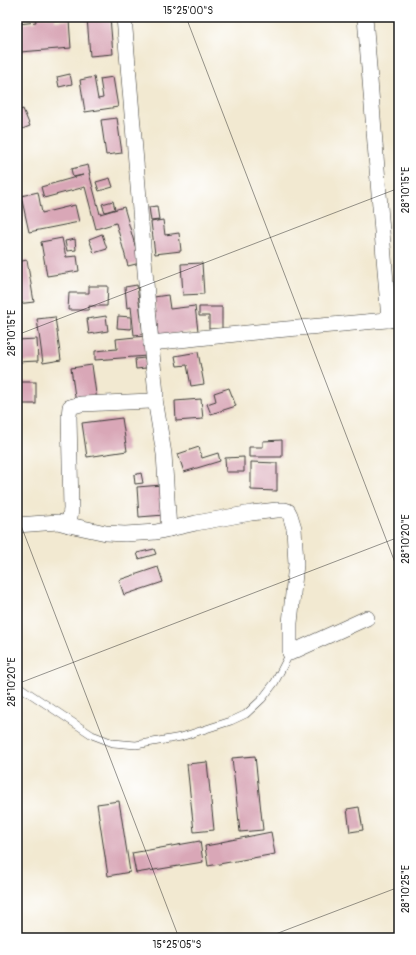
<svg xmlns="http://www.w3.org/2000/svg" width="416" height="955" viewBox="0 0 416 955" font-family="Pangolin,sans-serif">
  <rect width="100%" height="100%" fill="#fff"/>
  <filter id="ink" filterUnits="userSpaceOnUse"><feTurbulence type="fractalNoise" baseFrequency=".025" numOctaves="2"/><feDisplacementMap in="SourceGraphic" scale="8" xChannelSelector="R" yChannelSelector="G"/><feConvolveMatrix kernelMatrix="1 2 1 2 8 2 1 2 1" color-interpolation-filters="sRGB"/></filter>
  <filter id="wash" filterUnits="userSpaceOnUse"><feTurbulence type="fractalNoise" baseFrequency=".012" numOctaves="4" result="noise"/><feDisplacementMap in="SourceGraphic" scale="16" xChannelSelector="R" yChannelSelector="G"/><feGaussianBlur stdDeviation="0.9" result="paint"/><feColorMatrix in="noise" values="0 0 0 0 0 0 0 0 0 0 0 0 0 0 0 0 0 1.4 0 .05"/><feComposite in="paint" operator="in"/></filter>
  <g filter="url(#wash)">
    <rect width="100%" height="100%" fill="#f2e9d1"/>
    <g id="blocks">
      <g fill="#d9a7b7">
        <path d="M35,17H55V21L69,20L71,48L20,52L18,24L36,22Z"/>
        <path d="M87,17H110L113,54L90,56Z"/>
        <path d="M70,74L72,84L59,87L57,77Z"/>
        <path d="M94,77L98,99L103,98L100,79L113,77L118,107L85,112L80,80Z"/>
        <path d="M23,109L30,126L17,131V111Z"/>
        <path d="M117,118L122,153L106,155L101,120Z"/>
        <path d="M88,165L90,173H89L100,214L124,207L140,263L128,266L116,223L96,229L85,187L44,198L41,187L83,175L73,177L71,169Z"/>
        <path d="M110,178L113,187L99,191L96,182Z"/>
        <path d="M38,192L42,213L75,205L79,222L29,232L21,196Z"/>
        <path d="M113,201L115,209L105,212L102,204Z"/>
        <path d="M157,206L159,220L151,221L149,207Z"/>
        <path d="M163,220L165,235L179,233L181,251L155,254L151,222Z"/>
        <path d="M102,234L107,249L94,253L89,239Z"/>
        <path d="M62,238L66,257L77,256L79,271L47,276L41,242Z"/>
        <path d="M75,239L76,250L67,251L65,241Z"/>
        <path d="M27,260L34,302L17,304V262Z"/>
        <path d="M202,263L204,294L183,295L181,264Z"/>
        <path d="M137,285L143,334L134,335L131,307L127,308L125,287Z"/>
        <path d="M89,286H108L107,306H89V310H68L69,293H89Z"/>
        <path d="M168,295L170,309L195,306L198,331L158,336L154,297Z"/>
        <path d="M199,307H222V329H209V316H199Z"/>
        <path d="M106,316L108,331L89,334L87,319Z"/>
        <path d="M118,316L131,317V329L117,328Z"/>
        <path d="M55,317L61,360L43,363L37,319Z"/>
        <path d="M145,336L147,356L95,360V351L117,349L116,339Z"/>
        <path d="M37,339L38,361L17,362V340Z"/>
        <path d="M198,352L204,384L191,386L187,365L177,366L175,356Z"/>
        <path d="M145,358L146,368L136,369L135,359Z"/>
        <path d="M92,365L97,401L76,404L71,368Z"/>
        <rect x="17" y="382" width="19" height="22"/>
        <path d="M229,388L236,406L211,414L207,404L216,401L214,393Z"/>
        <path d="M201,399L203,419L176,421L175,401Z"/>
        <path d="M122,418L127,451L87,457L82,423Z"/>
        <path d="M282,440V457H249V447H263V441Z"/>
        <path d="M199,447L202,458L218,453L220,461L184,472L178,454Z"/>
        <path d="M244,457V472H226L225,458Z"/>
        <path d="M251,462L277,463V491L251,490Z"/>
        <path d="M141,473L143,483L135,484L134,475Z"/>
        <path d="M162,485L164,515L139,517L137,487Z"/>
        <path d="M154,549L156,554L139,559L137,553Z"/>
        <path d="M158,567L163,582L124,595L119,580Z"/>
        <path d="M255,756L263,830L240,832L232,758Z"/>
        <path d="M207,762L214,830L194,832L187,764Z"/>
        <path d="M119,801L130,872L108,876L97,804Z"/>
        <path d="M359,807L363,830L350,832L347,809Z"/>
        <path d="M271,832L275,854L208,866L205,846L222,843L221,842Z"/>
        <path d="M200,841L203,862L136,873L132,853Z"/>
      </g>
    </g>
  </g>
  <g filter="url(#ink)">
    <use href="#blocks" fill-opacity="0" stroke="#3c3b37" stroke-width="1"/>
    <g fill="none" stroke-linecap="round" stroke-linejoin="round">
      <defs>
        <path id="service" d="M17,685L92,735L113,743L136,745L181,737L231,721L246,714L262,699L275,682L290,653"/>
        <g id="minor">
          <path d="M365,17L389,320"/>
          <path d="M151,343L276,330L398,319"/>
          <path d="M155,399L164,454L169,529"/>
          <path d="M17,525L58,522L69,525L71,509L69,416L70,407L81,404L151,401L155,399L156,394L151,343L124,17"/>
          <path d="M69,525L106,533L125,534L156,532L196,523L251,513L277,510H285L288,511L290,515L294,528L296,564L290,623V653L367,618"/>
        </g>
      </defs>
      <use href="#service" stroke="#3c3b37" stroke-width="8"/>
      <use href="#minor" stroke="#3c3b37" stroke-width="16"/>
      <use href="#service" stroke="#fff" stroke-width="7"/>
      <use href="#minor" stroke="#fff" stroke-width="15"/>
    </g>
  </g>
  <path fill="none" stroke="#1c1c1c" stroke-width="1" stroke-opacity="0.45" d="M186,17L399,573M17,335L399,188M17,515L179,938M17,684L399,537M265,938L399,887"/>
  <rect width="416" height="955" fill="none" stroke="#fff" stroke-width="44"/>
  <rect x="22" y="22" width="372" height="911" fill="none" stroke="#1c1c1c" stroke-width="1.5"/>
  <g font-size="10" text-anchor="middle" fill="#1c1c1c">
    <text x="188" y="14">15°25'00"S</text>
    <text transform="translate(405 190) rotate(-90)" y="4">28°10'15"E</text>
    <text transform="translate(11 333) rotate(-90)" y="4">28°10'15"E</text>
    <text transform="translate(405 539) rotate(-90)" y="4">28°10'20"E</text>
    <text transform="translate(11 682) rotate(-90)" y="4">28°10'20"E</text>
    <text transform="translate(405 889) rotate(-90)" y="4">28°10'25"E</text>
    <text x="177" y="948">15°25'05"S</text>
  </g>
</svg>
